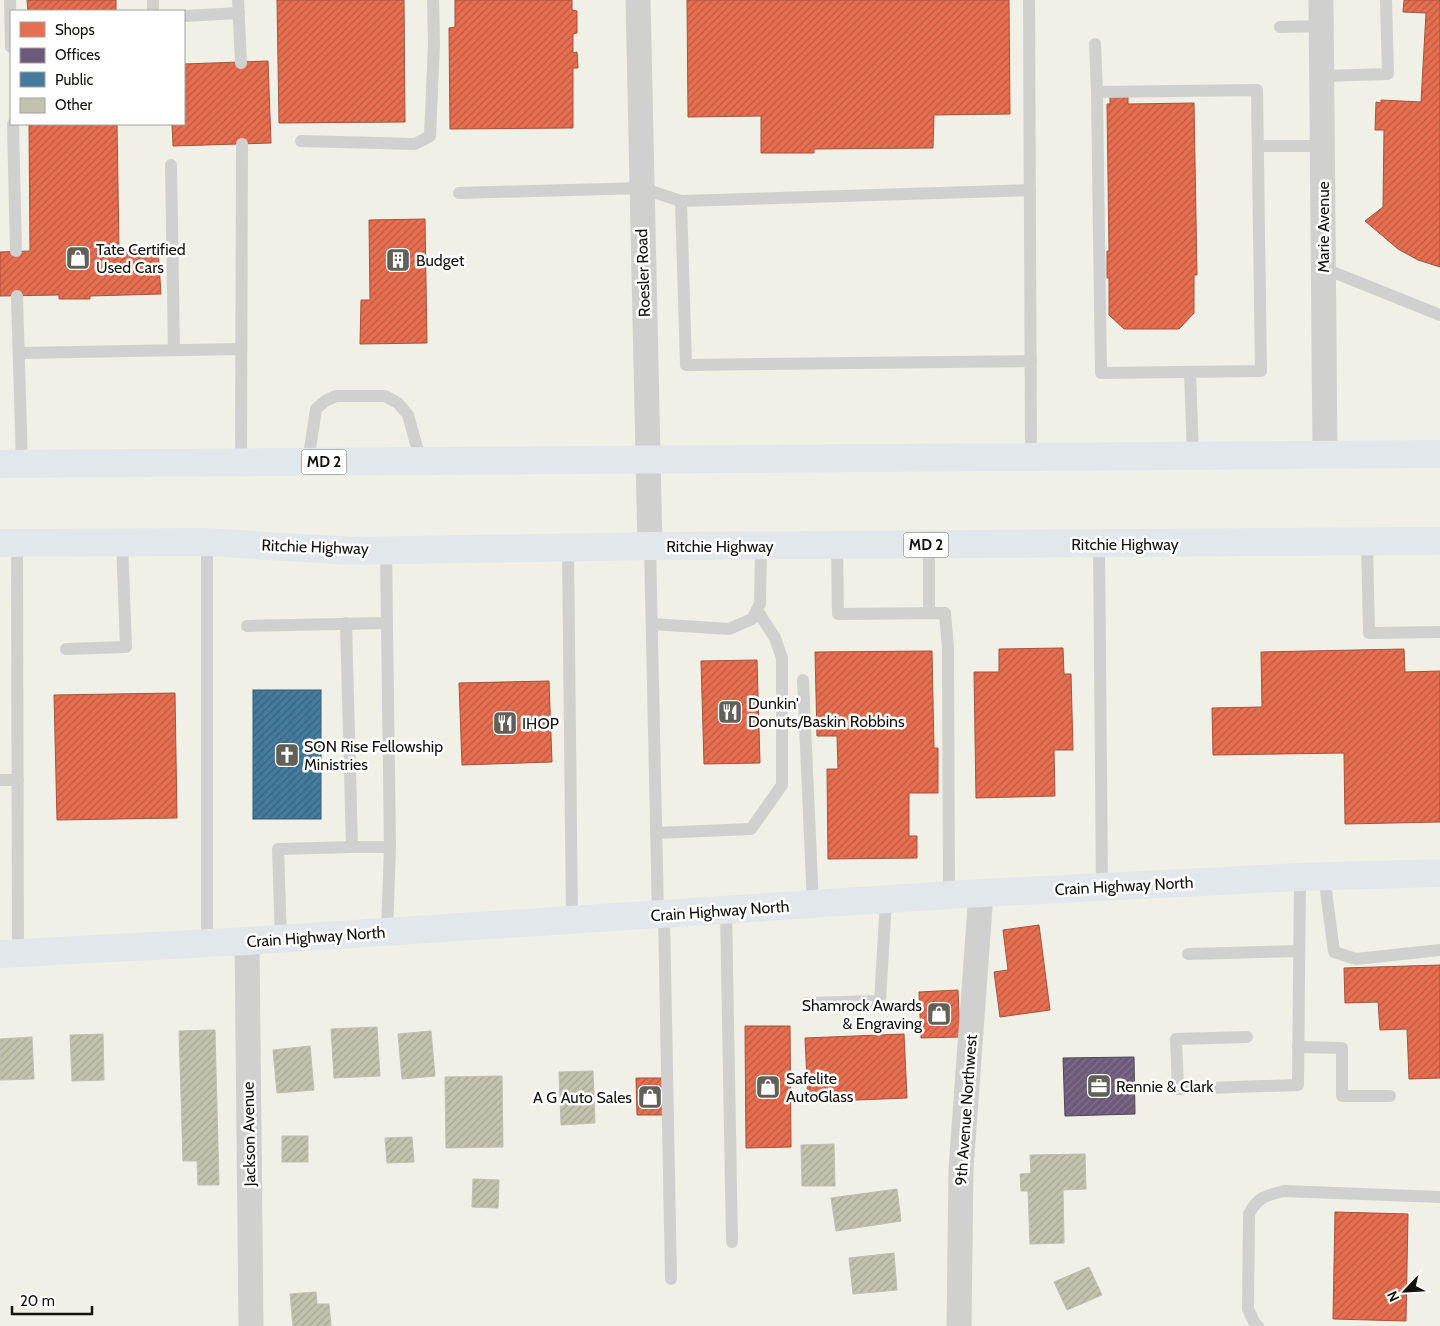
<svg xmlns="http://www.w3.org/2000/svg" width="1440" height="1326" viewBox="0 0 1440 1326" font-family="Cabin,sans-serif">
  <defs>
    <pattern id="shops-hatch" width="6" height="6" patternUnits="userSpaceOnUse" patternTransform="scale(1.25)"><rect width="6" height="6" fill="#e76f51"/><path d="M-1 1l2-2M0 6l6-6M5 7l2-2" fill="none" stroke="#ba5a42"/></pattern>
    <pattern id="offices-hatch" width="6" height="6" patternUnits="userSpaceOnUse" patternTransform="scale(1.25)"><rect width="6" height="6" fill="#6d597a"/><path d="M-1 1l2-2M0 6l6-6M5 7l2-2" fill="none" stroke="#807189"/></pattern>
    <pattern id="public-hatch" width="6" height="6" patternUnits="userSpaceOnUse" patternTransform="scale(1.25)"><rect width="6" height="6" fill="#457b9d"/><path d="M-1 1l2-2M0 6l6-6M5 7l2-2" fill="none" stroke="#38647e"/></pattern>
    <pattern id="building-hatch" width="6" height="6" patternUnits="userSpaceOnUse" patternTransform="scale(1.25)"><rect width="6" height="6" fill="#c3c2ad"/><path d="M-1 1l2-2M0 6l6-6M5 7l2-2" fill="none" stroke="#a7a694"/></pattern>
  </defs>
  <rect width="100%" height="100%" fill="#f0f0e6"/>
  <g fill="url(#shops-hatch)" stroke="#a7533d">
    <path d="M27,0H116V11H28Z"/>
    <path d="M277,0H404L405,122L279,123Z"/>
    <path d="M455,0H572V10L577,11V33L573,34V53L577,52L578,68H573V128L450,129L449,28L455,27Z"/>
    <path d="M687,0H1009L1010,114L934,115L933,148L814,149V153H761V116L688,117Z"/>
    <path d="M1404,0H1440V267L1418,260L1398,249L1365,221L1383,207L1384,130H1375L1376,102L1381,103V100L1421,102L1426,13L1403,12Z"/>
    <path d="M268,61L271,143L173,146L172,124H184V64Z"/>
    <path d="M1110,94H1128V104L1194,103L1197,275H1194V313L1179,329H1124L1109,315V278H1107V251H1109L1107,104H1110Z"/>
    <path d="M29,124H117L119,250L158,249L161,294L90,296V299H59V295L0,296V252L30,251Z"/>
    <path d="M425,219L427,343L360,344L361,300H370L369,220Z"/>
    <path d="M1063,648L1064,674H1071L1073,750H1054L1055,796L976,798L974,672H999V649Z"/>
    <path d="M1404,649L1405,672L1440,671V822L1345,824L1344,753L1213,755L1212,708L1262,707L1261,652Z"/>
    <path d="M932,651L934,748H938V793H909V836H917V858L828,859L827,769H838L837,736H817L815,652Z"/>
    <path d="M757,660L760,763L704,764L701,661Z"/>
    <path d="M549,681L552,762L462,765L459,683Z"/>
    <path d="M175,693L177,818L57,820L54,695Z"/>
    <path d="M1039,925L1050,1010L1000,1017L994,972L1008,970L1003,930Z"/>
    <path d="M1440,965V1078L1409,1079L1407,1029L1380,1030L1378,1002L1345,1003L1344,968Z"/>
    <path d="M958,990L960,1037L921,1038L919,992Z"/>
    <path d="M745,1026H790L791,1147L746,1148Z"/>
    <path d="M904,1034L907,1098L808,1102L805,1038Z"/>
    <path d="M636,1078H663L664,1115H637Z"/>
    <path d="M1335,1212L1408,1214L1406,1321L1333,1319Z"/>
  </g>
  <path fill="url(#offices-hatch)" stroke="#524459" d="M1134,1057L1135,1114L1065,1116L1063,1058Z"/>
  <rect fill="url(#public-hatch)" stroke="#365c72" x="253" y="690" width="68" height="129"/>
  <g fill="url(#building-hatch)" stroke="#bebeb7">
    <path d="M377,1027L380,1076L334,1078L331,1029Z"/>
    <path d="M215,1030L219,1185H198L197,1161H183L179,1031Z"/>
    <path d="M431,1031L435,1076L402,1079L398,1034Z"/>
    <path d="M103,1034L104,1080L72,1081L70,1035Z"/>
    <path d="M32,1037L34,1079L0,1080V1039Z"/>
    <path d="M310,1046L314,1090L277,1093L273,1050Z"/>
    <path d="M593,1071L595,1123L561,1125L559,1072Z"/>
    <path d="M502,1076L503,1147L446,1148L445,1077Z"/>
    <rect x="282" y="1136" width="26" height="26"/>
    <path d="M412,1137L414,1162L387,1163L385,1138Z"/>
    <path d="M834,1144L835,1186H802L801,1145Z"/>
    <path d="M1085,1154L1086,1189L1063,1190L1064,1243L1030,1244L1028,1191H1021L1020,1174L1031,1173L1030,1155Z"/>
    <path d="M473,1179L499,1180L498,1208L472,1207Z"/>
    <path d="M897,1189L901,1221L836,1231L831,1198Z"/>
    <path d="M894,1253L897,1290L853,1294L849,1258Z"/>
    <path d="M1089,1267L1102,1295L1067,1310L1054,1282Z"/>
    <path d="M316,1292L317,1304H329L331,1326H293L290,1294Z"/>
  </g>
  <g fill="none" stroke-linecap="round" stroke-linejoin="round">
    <g stroke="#d0d0ce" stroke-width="12">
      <path d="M10,0L11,47"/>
      <path d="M153,0V11"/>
      <path d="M238,0L241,63"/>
      <path d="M1029,0L1031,458"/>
      <path d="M184,16L239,13"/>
      <path d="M1280,27L1321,26"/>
      <path d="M1095,44L1097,92"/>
      <path d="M1322,76L1388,74L1386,0"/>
      <path d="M1257,90L1261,371L1101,373L1097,92Z"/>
      <path d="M13,124L16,251"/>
      <path d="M301,141L415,144L430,136L434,43L433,0"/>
      <path d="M1258,146H1322"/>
      <path d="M171,165L174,350"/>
      <path d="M459,193L641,188L681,201L1030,190"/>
      <path d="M681,201L686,365L1031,361"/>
      <path d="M1323,268L1440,315"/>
      <path d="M17,296L22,464"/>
      <path d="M19,353L241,349"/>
      <path d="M1190,372L1193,456"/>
      <path d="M241,462L242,144"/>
      <path d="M308,462L316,409L325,401L336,396H385L398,403L408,415L421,462"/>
      <path d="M207,542V943"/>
      <path d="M1367,542L1369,633L1440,632"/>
      <path d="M17,543L18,953"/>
      <path d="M1099,544L1102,887"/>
      <path d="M837,545L838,614L945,613L948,648L949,896"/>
      <path d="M929,545V613"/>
      <path d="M650,546L658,915"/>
      <path d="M568,548L572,921"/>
      <path d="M387,623L390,847L387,932"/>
      <path d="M652,624L729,629L752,619L760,604L761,546"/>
      <path d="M247,626L387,623L386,550"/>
      <path d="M66,649L126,647L122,542"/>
      <path d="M803,680L813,905"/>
      <path d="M0,780H18"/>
      <path d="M656,833L751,829L782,785V658L775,638L757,610"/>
      <path d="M352,847H390"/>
      <path d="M1324,876L1334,952L1356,959L1440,950"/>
      <path d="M726,910L732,1242"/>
      <path d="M664,914L671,1279"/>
      <path d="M281,939L278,849L352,847L346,623"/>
      <path d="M1188,954L1299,951"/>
      <path d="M806,1003L880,1001L886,900"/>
      <path d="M1247,1037L1176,1039L1178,1089L1298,1085L1300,877"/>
      <path d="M1298,1047L1342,1048V1096H1390"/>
      <path d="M1258,1326L1255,1324L1248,1309L1249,1214C1257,1198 1266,1195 1284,1191L1440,1197"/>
    </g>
    <g stroke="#d0d0ce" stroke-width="25">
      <path d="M638,0L650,546"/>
      <path d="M1321,0L1325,455"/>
      <path d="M247,941L251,1326"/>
      <path d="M959,1326L961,1169L981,893"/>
    </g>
    <g stroke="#e2e7ec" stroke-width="28">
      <path d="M0,464L1440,454"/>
      <path d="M0,543L207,542L352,551L650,546L1440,541"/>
      <path d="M0,954L247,941L981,893L1300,877L1440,873"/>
    </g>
  </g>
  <defs>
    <symbol id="shop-square" viewBox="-11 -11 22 22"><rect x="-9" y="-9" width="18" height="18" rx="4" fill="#606059" stroke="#fff"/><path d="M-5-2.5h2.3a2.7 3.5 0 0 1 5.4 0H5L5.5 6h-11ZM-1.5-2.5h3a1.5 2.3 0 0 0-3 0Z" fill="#fff"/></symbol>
    <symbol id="building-square" viewBox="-11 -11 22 22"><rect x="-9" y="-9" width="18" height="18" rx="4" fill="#606059" stroke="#fff"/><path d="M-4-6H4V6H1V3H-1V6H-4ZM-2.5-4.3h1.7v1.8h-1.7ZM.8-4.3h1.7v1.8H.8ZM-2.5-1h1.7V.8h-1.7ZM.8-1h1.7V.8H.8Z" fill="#fff"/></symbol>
    <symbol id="restaurant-square" viewBox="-11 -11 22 22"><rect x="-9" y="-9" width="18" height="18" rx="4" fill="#606059" stroke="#fff"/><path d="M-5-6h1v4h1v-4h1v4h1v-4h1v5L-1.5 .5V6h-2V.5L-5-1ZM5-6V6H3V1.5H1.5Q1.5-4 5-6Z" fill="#fff"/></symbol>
    <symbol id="church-square" viewBox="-11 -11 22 22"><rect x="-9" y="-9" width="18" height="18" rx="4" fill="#606059" stroke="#fff"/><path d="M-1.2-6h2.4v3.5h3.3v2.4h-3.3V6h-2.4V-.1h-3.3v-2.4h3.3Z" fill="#fff"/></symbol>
    <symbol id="office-square" viewBox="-11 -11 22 22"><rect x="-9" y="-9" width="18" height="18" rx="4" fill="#606059" stroke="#fff"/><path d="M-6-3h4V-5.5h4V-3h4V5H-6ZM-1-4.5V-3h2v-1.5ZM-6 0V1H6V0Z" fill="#fff"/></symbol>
  </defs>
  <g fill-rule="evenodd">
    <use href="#shop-square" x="64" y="244" width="28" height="28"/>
    <use href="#building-square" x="384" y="246" width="28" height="28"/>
    <use href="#restaurant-square" x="716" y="698" width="28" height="28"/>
    <use href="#restaurant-square" x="491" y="709" width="28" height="28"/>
    <use href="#church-square" x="273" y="741" width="28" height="28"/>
    <use href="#shop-square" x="925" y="1000" width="28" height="28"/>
    <use href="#office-square" x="1085" y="1072" width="28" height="28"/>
    <use href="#shop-square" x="754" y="1073" width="28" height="28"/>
    <use href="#shop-square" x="636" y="1083" width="28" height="28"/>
  </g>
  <g text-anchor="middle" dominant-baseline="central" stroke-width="5" stroke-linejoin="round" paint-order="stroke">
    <g fill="#fff" stroke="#5a5a56" stroke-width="1">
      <rect x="301.5" y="449.5" width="45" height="25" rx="4"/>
      <rect x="903.5" y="532.5" width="45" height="25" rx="4"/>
    </g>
    <g font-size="15" font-weight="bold" fill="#13130d">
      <text x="324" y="462">MD 2</text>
      <text x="926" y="545">MD 2</text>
    </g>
    <g font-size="16" fill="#13130d" stroke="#fff">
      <text transform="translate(1323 227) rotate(-90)">Marie Avenue</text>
      <text transform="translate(643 273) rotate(-92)">Roesler Road</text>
      <text x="1125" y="544">Ritchie Highway</text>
      <text x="720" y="546">Ritchie Highway</text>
      <text transform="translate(315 547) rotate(2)">Ritchie Highway</text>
      <text transform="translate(1124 886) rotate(-3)">Crain Highway North</text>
      <text transform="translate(720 911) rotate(-4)">Crain Highway North</text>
      <text transform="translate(316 937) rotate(-4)">Crain Highway North</text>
      <text transform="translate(966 1110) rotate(-86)">9th Avenue Northwest</text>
      <text transform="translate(249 1134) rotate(-91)">Jackson Avenue</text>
    </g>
    <g font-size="16" fill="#13130d" stroke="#fff" text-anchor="start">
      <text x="96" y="249">Tate Certified<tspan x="96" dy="18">Used Cars</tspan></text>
      <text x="416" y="260">Budget</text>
      <text x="748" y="703">Dunkin'<tspan x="748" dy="18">Donuts/Baskin Robbins</tspan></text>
      <text x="522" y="723">IHOP</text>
      <text x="304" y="746">SON Rise Fellowship<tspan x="304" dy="18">Ministries</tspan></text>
      <text x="922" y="1005" text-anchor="end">Shamrock Awards<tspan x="922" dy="18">&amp; Engraving</tspan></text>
      <text x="786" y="1078">Safelite<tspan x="786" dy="18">AutoGlass</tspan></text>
      <text x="1116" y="1086">Rennie &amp; Clark</text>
      <text x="632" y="1097" text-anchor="end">A G Auto Sales</text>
    </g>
  </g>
  <rect x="10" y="10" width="175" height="115" fill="#ffffff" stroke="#a1a19e"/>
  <rect x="20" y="22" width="25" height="15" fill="#e76f51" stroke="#a1a19e"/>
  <text x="55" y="35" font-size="15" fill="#13130d">Shops</text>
  <rect x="20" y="48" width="25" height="15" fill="#6d597a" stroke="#a1a19e"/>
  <text x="55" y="60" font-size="15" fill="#13130d">Offices</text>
  <rect x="20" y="72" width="25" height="15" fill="#457b9d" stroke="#a1a19e"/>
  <text x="55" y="85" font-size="15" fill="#13130d">Public</text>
  <rect x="20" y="98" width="25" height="15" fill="#c3c2ad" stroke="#a1a19e"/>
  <text x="55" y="110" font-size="15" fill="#13130d">Other</text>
  <g transform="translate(1405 1291) rotate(245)" stroke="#ffffff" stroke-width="4" paint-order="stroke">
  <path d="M0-4L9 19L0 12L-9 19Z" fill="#13130d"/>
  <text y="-8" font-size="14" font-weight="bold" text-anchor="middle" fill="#13130d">N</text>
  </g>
  <path d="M12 1306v8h80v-8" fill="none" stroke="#13130d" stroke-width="2.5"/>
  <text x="20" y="1306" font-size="15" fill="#13130d" stroke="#ffffff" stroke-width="4" paint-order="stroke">20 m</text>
</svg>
